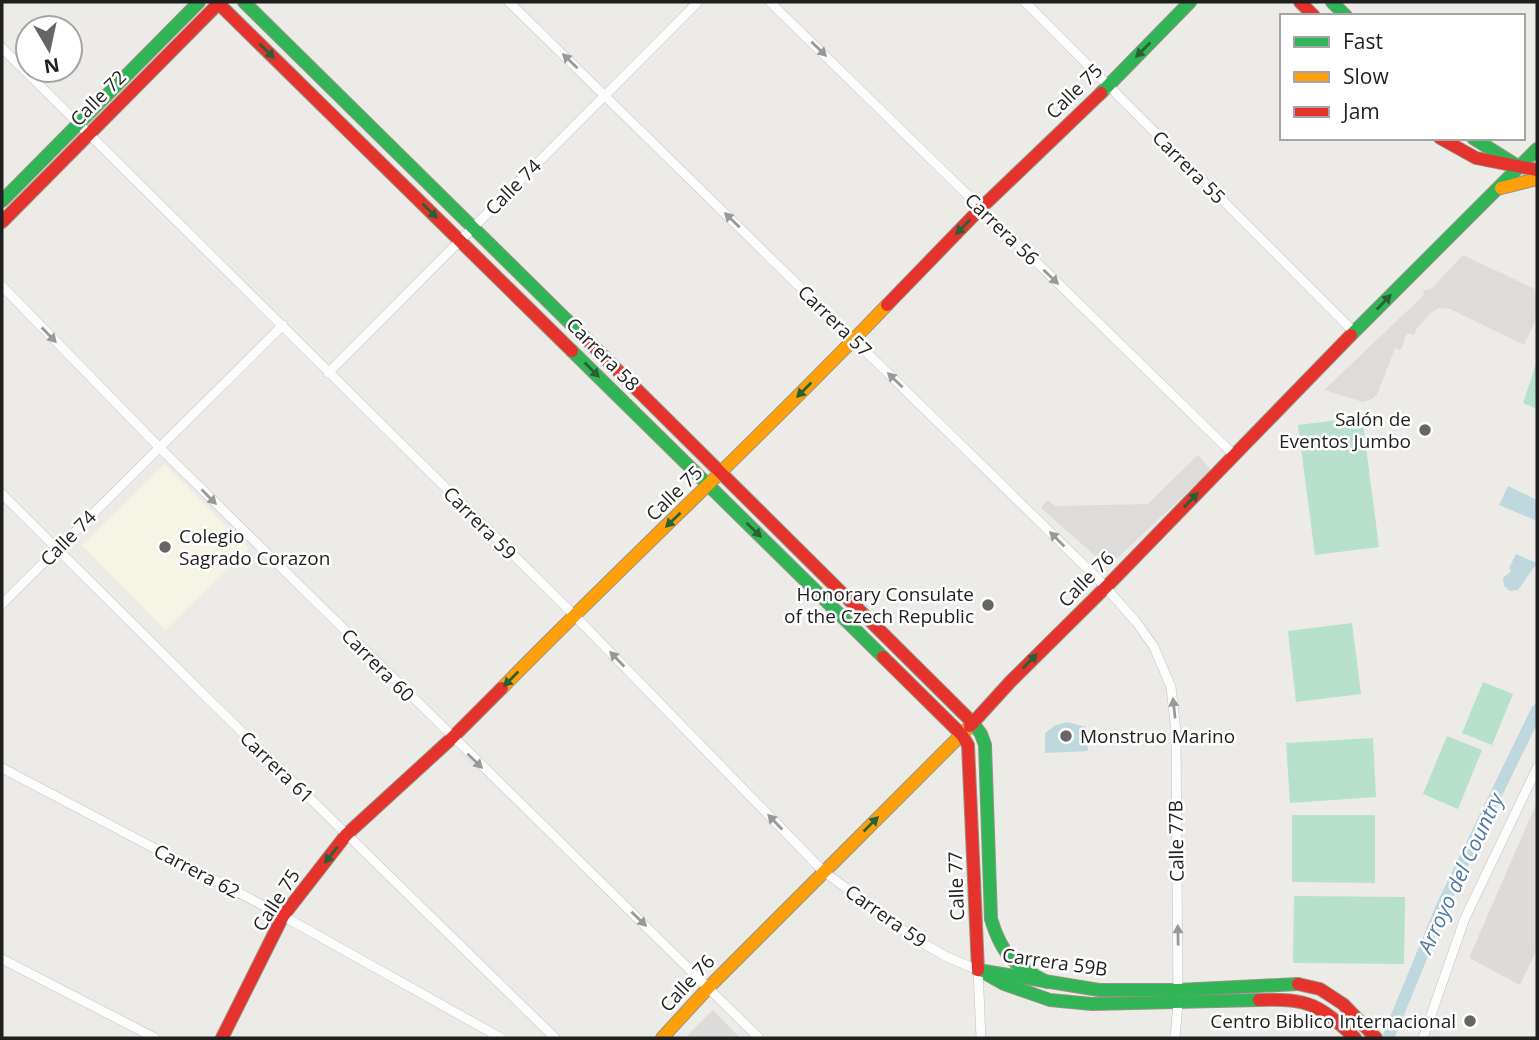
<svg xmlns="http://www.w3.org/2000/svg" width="1539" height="1040" viewBox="0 0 1539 1040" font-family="'Open Sans',sans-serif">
  <rect width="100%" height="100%" fill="#edebe8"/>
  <g fill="#dcdbd9">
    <path d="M1537,802V949L1520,985L1469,958Z"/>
    <path d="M713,1010L740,1038H685Z"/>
  </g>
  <path fill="#f5f4e5" d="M165,464L249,549L165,630L82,545Z"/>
  <g fill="#b7e0cd">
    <path d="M1537,361V409L1523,403Z"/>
    <path d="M1362,417L1379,547L1315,555L1298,425Z"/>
    <path d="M1352,623L1361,694L1296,702L1288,631Z"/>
    <path d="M1483,682L1513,694L1492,745L1462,733Z"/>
    <path d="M1447,736L1482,750L1458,809L1423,794Z"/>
    <path d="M1373,738L1376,797L1290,803L1286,743Z"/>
    <path d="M1292,815H1375V883L1292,882Z"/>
    <path d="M1294,896L1405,897L1404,964L1293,963Z"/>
  </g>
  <g fill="#dddcdb">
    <path d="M1463,255L1537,290V317L1524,345L1450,309L1439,308L1432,312L1417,328L1414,335L1407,333L1401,350L1395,348L1377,395L1372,399L1363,402L1324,390L1424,295L1423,291L1432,288Z"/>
    <path d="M1198,455L1211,470L1108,567L1041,508L1047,500L1055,506L1148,504Z"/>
  </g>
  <g fill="#bed8de">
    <path d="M1508,486L1537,500V521L1499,505Z"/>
    <path d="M1516,554L1537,563L1518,590L1510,591L1504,586L1503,578L1511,571L1509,568Z"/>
    <path d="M1067,722L1086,727L1088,751L1045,753V733L1056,725Z"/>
  </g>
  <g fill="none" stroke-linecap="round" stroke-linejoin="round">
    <path stroke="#bed8de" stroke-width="12" d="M1388,1038L1443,904L1537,710"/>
    <defs>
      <g id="street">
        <path d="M509,2L1099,580L1137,623L1154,647L1171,687L1176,732L1178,1003L1175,1038"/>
        <path d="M770,2L1234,455"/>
        <path d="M1025,2L1354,332"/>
        <path d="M2,48L574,615L823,871L914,938L947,957L978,970L981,1038"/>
        <path d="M2,286L159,447L759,1038"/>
        <path d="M328,373L698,2"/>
        <path d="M2,494L194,685L555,1038"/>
        <path d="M2,604L283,325"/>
        <path d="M2,768L283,916L501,1038"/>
        <path d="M2,959L155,1038"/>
        <path d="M1423,1038L1465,918L1537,768"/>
      </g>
      <g id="fast">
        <path d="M244,2L583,336"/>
        <path d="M1332,2L1346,16"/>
        <path d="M1101,93L1190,2"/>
        <path d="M1473,138L1516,165"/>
        <path d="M2,201L199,2"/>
        <path d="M1351,335L1537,149"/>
        <path d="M572,351L883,657"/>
        <path d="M973,723L981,734L985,745L991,919C1002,955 1014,966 1047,982"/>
        <path d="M978,970L1099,990H1178L1298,984"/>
        <path d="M988,975L1004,984L1050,1000L1092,1004L1259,1000"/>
      </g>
      <g id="slow">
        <path d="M1501,188L1537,179"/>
        <path d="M502,688C629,559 762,436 887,305"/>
        <path d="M662,1038L709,987L970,726"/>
      </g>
      <g id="jam">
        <path d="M217,2L572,351"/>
        <path d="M1300,2L1314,16"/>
        <path d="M1440,138L1476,158L1537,170"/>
        <path d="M2,222L220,2"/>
        <path d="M887,305L981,208L1101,93"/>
        <path d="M583,336L973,723"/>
        <path d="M883,657L962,735L968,745L978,970"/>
        <path d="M970,726L1011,681L1112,581L1351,335"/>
        <path d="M1298,984L1320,989L1343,1004L1376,1038"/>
        <path d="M1259,1000C1310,998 1319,1005 1355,1038"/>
        <path d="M222,1038L283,916L346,835L452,738L502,688"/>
      </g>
    </defs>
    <use href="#street" stroke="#c4c3c2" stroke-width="10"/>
    <use href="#fast" stroke="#949581" stroke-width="14"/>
    <use href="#slow" stroke="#949581" stroke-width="14"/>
    <use href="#jam" stroke="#949581" stroke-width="14"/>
    <use href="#street" stroke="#fcfcfc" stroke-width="9"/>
    <use href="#fast" stroke="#30b455" stroke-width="12"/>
    <use href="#slow" stroke="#ff9f0a" stroke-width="12"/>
    <use href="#jam" stroke="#e5322d" stroke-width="12"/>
  </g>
  <defs><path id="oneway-solid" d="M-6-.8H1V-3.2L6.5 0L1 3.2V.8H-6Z" transform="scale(1.75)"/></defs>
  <g fill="#999">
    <use href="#oneway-solid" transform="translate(819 49) rotate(44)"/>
    <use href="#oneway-solid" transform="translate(570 61) rotate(-136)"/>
    <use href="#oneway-solid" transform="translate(732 220) rotate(-136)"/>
    <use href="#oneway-solid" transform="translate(1051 277) rotate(44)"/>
    <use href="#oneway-solid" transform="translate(49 335) rotate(46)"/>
    <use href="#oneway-solid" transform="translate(895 380) rotate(-136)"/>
    <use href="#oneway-solid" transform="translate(209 497) rotate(45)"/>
    <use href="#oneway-solid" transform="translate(1057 539) rotate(-135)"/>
    <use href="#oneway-solid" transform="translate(617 659) rotate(-134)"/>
    <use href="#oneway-solid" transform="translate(1174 708) rotate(-96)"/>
    <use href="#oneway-solid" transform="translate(475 761) rotate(44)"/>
    <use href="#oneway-solid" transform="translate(775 822) rotate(-134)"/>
    <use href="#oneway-solid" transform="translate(639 919) rotate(44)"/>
    <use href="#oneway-solid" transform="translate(1178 935) rotate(-91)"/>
  </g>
  <g fill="#276237">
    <use href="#oneway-solid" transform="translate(1143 50) rotate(135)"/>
    <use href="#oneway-solid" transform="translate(267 51) rotate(44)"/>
    <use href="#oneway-solid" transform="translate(430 211) rotate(44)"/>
    <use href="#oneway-solid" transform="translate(963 227) rotate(134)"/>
    <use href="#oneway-solid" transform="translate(1384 302) rotate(-46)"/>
    <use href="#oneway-solid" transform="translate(592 370) rotate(45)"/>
    <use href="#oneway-solid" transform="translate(804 390) rotate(135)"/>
    <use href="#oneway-solid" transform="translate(1191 500) rotate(-46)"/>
    <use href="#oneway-solid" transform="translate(673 520) rotate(136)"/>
    <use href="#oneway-solid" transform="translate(754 530) rotate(44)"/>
    <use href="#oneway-solid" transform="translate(1030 661) rotate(-45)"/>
    <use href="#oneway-solid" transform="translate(511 679) rotate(135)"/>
    <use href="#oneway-solid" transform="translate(871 824) rotate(-45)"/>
    <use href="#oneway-solid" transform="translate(331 855) rotate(128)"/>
  </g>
  <g fill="#676665" stroke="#fff" stroke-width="2.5">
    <circle cx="1425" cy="430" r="7"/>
    <circle cx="165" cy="547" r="7"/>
    <circle cx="988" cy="605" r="7"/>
    <circle cx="1066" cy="736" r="7"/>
    <circle cx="1470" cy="1021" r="7"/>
  </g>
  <g text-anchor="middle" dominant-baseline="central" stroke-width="5" stroke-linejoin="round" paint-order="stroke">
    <g font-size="19" fill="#1f1f1f" stroke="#fff">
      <text transform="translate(1074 91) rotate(-44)">Calle 75</text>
      <text transform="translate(98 98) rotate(-45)">Calle 72</text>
      <text transform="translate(1189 167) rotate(45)">Carrera 55</text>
      <text transform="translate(513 187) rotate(-45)">Calle 74</text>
      <text transform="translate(1002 229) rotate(44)">Carrera 56</text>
      <text transform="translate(835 321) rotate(44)">Carrera 57</text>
      <text transform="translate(603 354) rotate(45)">Carrera 58</text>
      <text transform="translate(674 493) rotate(-44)">Calle 75</text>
      <text transform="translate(480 523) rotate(45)">Carrera 59</text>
      <text transform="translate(68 538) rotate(-45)">Calle 74</text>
      <text transform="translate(1086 579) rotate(-45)">Calle 76</text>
      <text transform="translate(378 665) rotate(45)">Carrera 60</text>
      <text transform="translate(277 767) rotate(44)">Carrera 61</text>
      <text transform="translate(1176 841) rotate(-91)">Calle 77B</text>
      <text transform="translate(197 871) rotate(28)">Carrera 62</text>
      <text transform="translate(956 886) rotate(-92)">Calle 77</text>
      <text transform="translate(276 900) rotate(-57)">Calle 75</text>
      <text transform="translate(886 916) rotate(35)">Carrera 59</text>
      <text transform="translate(1055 962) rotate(8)">Carrera 59B</text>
      <text transform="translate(687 983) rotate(-47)">Calle 76</text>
    </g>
    <g font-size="19" fill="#1f1f1f" stroke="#fff" text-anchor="end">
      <text x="1411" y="419">Salón de<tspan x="1411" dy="22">Eventos Jumbo</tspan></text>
      <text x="179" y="536" text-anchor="start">Colegio<tspan x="179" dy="22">Sagrado Corazon</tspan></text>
      <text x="974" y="594">Honorary Consulate<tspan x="974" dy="22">of the Czech Republic</tspan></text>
      <text x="1080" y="736" text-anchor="start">Monstruo Marino</text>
      <text x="1456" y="1021">Centro Biblico Internacional</text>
    </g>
    <g font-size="21" font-style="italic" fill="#507aa0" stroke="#fff">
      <text transform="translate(1460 873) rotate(-65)">Arroyo del Country</text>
    </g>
  </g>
  <rect width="1539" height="1040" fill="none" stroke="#1f1f1f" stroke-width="7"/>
  <rect x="1280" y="14" width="245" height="126" fill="#ffffff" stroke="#a5a5a5" stroke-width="2"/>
  <rect x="1294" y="37" width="35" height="10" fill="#30b455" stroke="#a5a5a5" stroke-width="2"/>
  <text x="1343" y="49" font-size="21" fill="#1f1f1f">Fast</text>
  <rect x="1294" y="72" width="35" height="10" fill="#ff9f0a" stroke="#a5a5a5" stroke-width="2"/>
  <text x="1343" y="84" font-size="21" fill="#1f1f1f">Slow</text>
  <rect x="1294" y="107" width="35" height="10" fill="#e5322d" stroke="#a5a5a5" stroke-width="2"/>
  <text x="1343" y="119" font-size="21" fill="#1f1f1f">Jam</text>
  <g transform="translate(49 49) rotate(171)"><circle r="33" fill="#ffffff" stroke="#a5a5a5" stroke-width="2"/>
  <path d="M0-5L12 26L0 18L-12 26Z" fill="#676665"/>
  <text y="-10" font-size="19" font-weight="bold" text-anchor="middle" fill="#1f1f1f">N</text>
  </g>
</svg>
